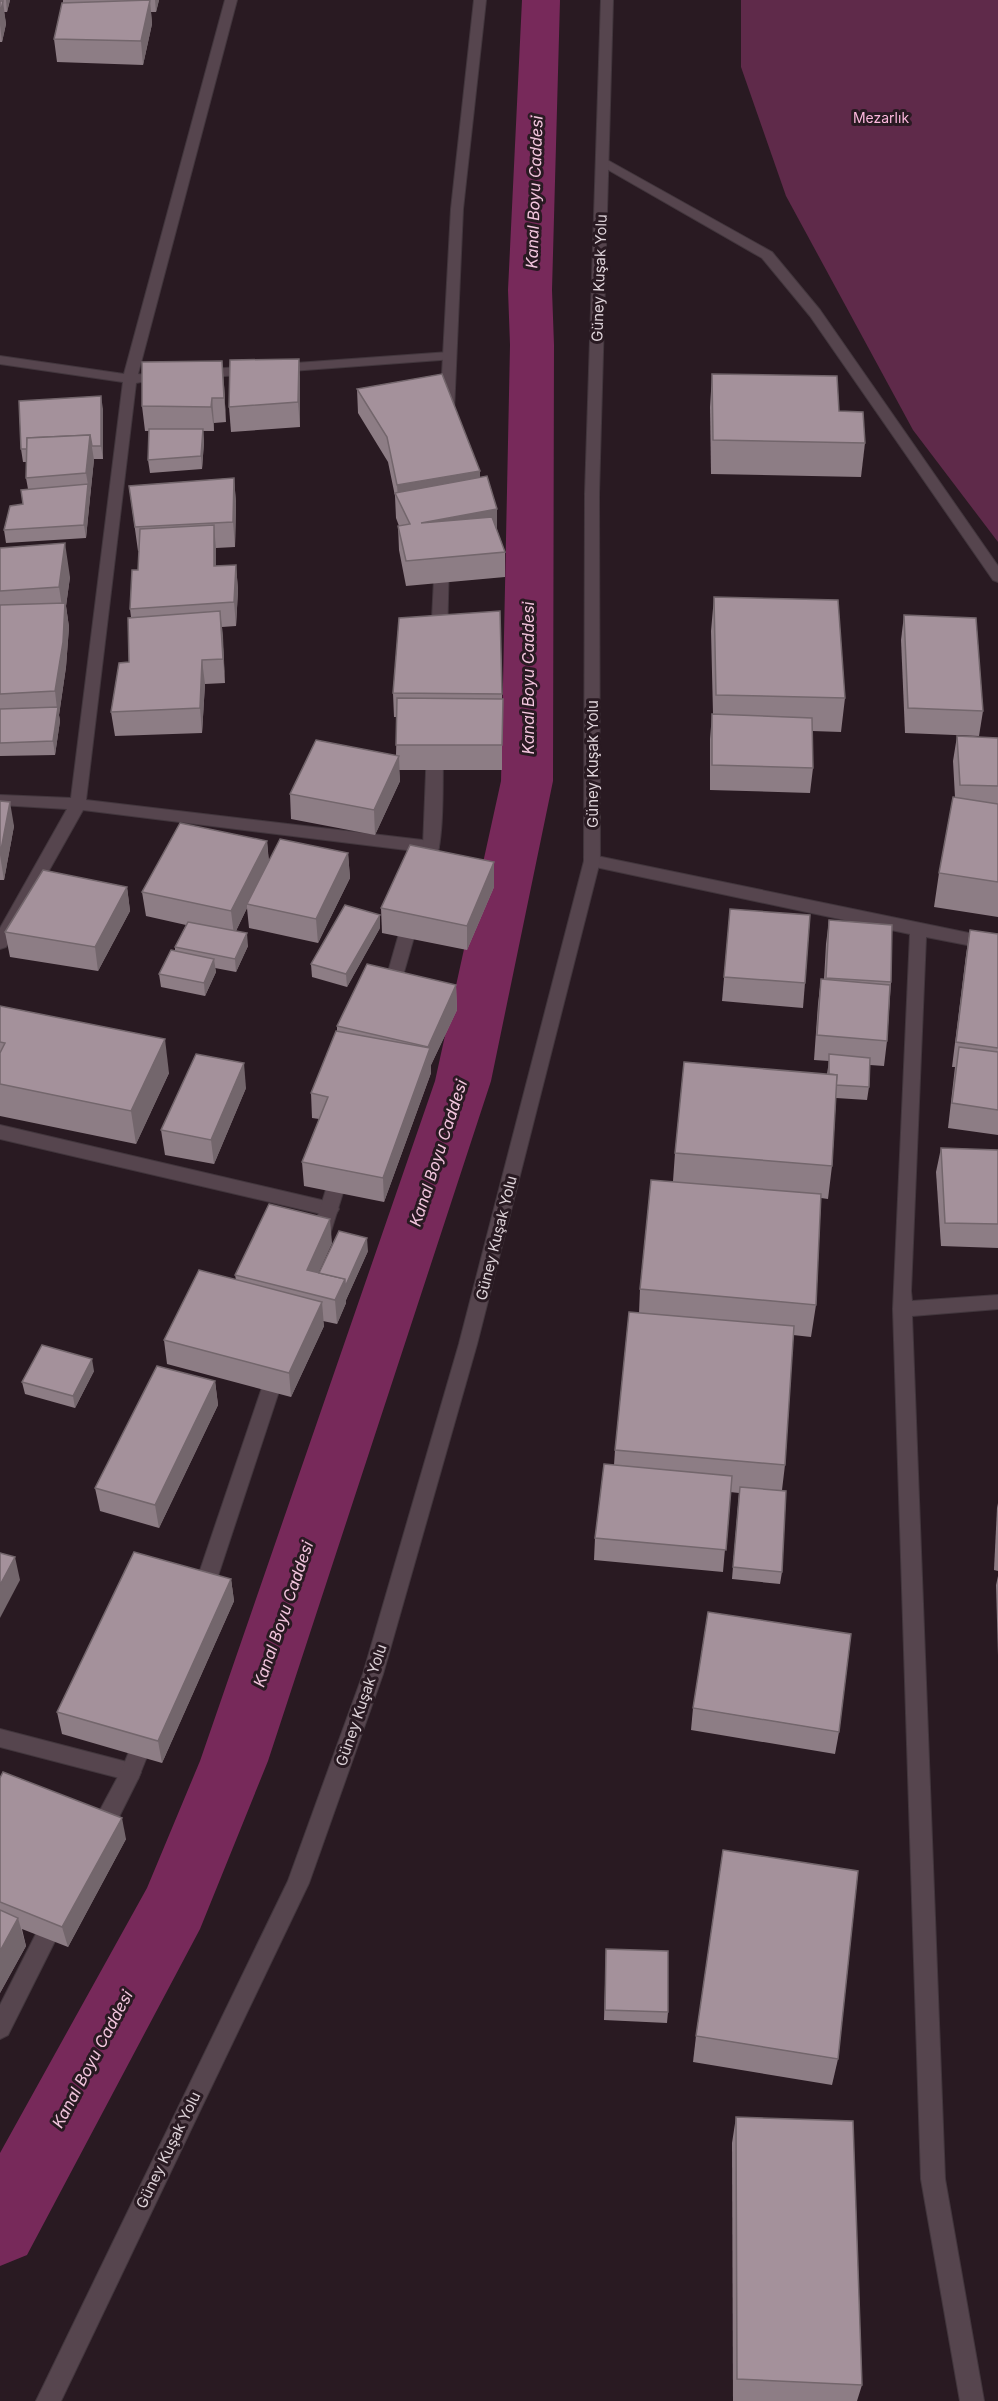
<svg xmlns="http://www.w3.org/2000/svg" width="998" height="2401" viewBox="0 0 998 2401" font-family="Inter,sans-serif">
  <rect width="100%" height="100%" fill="#291a22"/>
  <path fill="#5f2a4a" d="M741,0H998V542L913,430L786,196L741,67Z"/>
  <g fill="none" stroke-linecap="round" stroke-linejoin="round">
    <path fill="#77295a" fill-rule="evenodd" d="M522,0H560L552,290L554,345L553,781L491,1081L268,1761L200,1929L27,2255L0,2266V2153L147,1888L200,1761L435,1081L501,781L510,345L508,290Z"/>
    <defs>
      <g id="street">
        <path d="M225,0H237L138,374L146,375L148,378L146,381L136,383L86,800L431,841L437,843L439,847L437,851L431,853L83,810L6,947L0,949V928L67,809L0,805V795L71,798L123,382L0,364V356L124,374Z"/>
        <path d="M602,157L772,252L820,310L998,566V582L993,580L810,316L762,258L598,164L596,161Z"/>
        <path d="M449,352L456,356L454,359L198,378L191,374L198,370Z"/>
        <path d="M592,855L998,939V951L926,937L911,1291L912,1301L998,1295V1309L912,1316L945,2179L984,2401H960L921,2179L893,1309L910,934L586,865L584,861L586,857Z"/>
        <path d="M0,1125L330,1202L336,1204L339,1209L336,1214L330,1216L0,1139Z"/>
        <path d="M0,1729L131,1763L138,1765L141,1772L138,1779L131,1781L0,1747Z"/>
      </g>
      <g id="secondary">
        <path d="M474,0H486L463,209L454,411L447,415L440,411L451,209Z"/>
        <path d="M601,0H613L599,494L600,861L477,1344L383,1674L309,1883L61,2401H36L288,1881L363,1674L459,1344L584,861L585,494Z"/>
        <path d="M442,554L449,559L447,639L439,644L431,639L435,559Z"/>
        <path d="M435,743L443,748C442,781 446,849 430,876H418L416,872L423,847L427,748Z"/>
        <path d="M412,910L418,912L420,916L398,993L396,997H384L382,993L404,916L406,912Z"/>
        <path d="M341,1163L347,1165L350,1170L328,1241L325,1246L319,1248L313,1246L310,1241L332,1170L335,1165Z"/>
        <path d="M278,1359L285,1362L287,1367L212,1594L209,1600L202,1603L195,1600L192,1594L269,1367L271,1362Z"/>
        <path d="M146,1725L153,1727L156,1734L138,1779L107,1841L99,1844L91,1841L88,1834L91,1827L122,1769L139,1727Z"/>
        <path d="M56,1907L64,1910L67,1917L8,2035L0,2039V2005L48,1910Z"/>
      </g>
    </defs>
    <use href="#street" stroke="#42363d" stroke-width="2"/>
    <use href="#secondary" stroke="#42363d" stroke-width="2"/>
    <use href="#street" fill="#56454e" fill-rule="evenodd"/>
    <use href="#secondary" fill="#56454e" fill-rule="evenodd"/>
  </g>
  <g fill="#8d7d85">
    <path d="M0,0H10L7,12H4L6,24L2,42H0Z"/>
    <path d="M63,0H159L156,12H151L152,24L143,65L57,62L54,39L63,3Z"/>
    <path d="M299,359L300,384V427L231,432L229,407Z"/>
    <path d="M712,374L839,411L865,443L861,477L711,474L710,407Z"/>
    <path d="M224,385L226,422L214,423V431H203L204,442L202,469L150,473L148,460L149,431H145L142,406Z"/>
    <path d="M357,389L480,471V477L497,509V530L505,552V577L406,586L399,550L398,526H399L396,518L395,496L388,462L358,413Z"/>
    <path d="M103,409V459H94L86,538L6,543L4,530L23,504L28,489L26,478L27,462H23L21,449Z"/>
    <path d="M234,478L236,503L235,547L216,548V566L236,565L238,590L236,626L222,627L225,683L205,684L202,733L115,736L111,712L129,662L131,617L130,609L138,570L139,551H138L129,486Z"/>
    <path d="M0,548L70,577L66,606L69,627L66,667L59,715L60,721L55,755L0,756Z"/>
    <path d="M714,597L845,698L841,732L812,731L813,768L810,793L710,790V739L712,714H713L711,631Z"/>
    <path d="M904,615L983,711L979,736L905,733L901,640Z"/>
    <path d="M393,693L502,694V770H399L400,781L375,835L291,819L290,794L396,755L397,717H394Z"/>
    <path d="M957,736L998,738V917L934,907L939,873L955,797L953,761Z"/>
    <path d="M0,801L14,826L4,880H0Z"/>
    <path d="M267,841L269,862L348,853L350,878L318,943L249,928L247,908L236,931L248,946L236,972L215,968L216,972L205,996L161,987L159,974L175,951V947L186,925L146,916L142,892Z"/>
    <path d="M127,887L130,911L98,971L10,957L5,932Z"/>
    <path d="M494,887L467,950L382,933L381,908Z"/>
    <path d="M730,909L805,983L803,1008L722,1001Z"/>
    <path d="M829,920L891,982L887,1041L884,1066L870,1065L869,1087L867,1100L836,1098L832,1166L828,1199L821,1198L816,1305L811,1337L793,1335L785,1465L782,1490V1572L780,1584L732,1579L739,1493L730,1492L723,1572L594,1560L595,1538L614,1465L615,1450L639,1313L640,1289L673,1181L675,1153L827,1074L829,1061L814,1060L818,1004L821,979L824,980L826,944Z"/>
    <path d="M380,928L347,987L312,977L311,964Z"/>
    <path d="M970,930L998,934V1135L948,1128L955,1067H952L966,955Z"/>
    <path d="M456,985L457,1010L431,1065V1073L384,1202L304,1186L302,1162L319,1119L312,1118L311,1093L337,1031V1026Z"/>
    <path d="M0,1006L169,1073L136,1144L0,1116Z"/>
    <path d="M246,1088L214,1164L165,1155L161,1130Z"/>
    <path d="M941,1148L998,1150V1248L941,1246L936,1172Z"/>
    <path d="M332,1243L318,1273H319L368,1251L346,1300V1303L337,1324L323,1321L324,1326L291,1397L167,1364L164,1340L236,1280L235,1275Z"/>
    <path d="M94,1371L75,1408L25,1394L22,1382Z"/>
    <path d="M215,1381L218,1405L159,1528L100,1511L95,1488Z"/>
    <path d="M998,1503V1571L994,1570L997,1508Z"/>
    <path d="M998,1576V1656L996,1585Z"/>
    <path d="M231,1579L234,1601L162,1763L62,1734L57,1712Z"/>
    <path d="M693,1708L839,1732L835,1754L691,1730Z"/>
    <path d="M0,1778L126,1839L68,1947L22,1929L26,1946L0,1993Z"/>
    <path d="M606,1949L668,2012L667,2023L604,2020Z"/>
    <path d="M696,2036L838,2059L832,2085L693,2062Z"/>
    <path d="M736,2117L862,2385L857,2401H733L732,2143Z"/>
  </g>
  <g fill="#73666c">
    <path d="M6,0H10L7,12Z"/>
    <path d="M150,0L152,24L143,65L141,41Z"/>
    <path d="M155,0H159L156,12Z"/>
    <path d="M3,1L6,24L2,42L0,25V14Z"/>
    <path d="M299,359L300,384V427L298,402Z"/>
    <path d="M222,361L224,385L226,422L224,398Z"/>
    <path d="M101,396L103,409V459L101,446Z"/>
    <path d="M212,398L214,423V431L211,407Z"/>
    <path d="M203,429L204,442L202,469L201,456Z"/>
    <path d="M90,435L94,460L90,497L86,473Z"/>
    <path d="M480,471V496L398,499L397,485Z"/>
    <path d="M234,478L236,503L235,547L233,522Z"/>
    <path d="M88,484L90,497L86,538L84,525Z"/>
    <path d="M497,509V534L421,523Z"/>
    <path d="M214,525L216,550V590L214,566Z"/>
    <path d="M65,543L70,577L66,606L69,627L66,667L59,715L60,721L55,755L53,741L57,709L55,691L64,620L59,587Z"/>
    <path d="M236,565L238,590L236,626L234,602Z"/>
    <path d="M220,611L223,636L225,683L223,659Z"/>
    <path d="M202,660L205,684L202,733L200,708Z"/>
    <path d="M399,756L400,781L375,835L374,810Z"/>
    <path d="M10,802L14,826L4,880L0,855Z"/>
    <path d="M267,841L269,866L247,904V908L234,935L231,911Z"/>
    <path d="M348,853L350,878L318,943L316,919Z"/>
    <path d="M494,862V887L467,950V926Z"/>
    <path d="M127,887L130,911L98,971L95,947Z"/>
    <path d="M380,915V928L347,987L346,974Z"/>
    <path d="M247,933L248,946L236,972L235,959Z"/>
    <path d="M214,959L216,972L205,996L204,983Z"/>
    <path d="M456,985L457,1010L431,1065V1073L384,1202L383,1178L428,1055V1047Z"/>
    <path d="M165,1039L169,1073L136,1144L131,1111Z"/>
    <path d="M244,1063L246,1088L214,1164L211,1140Z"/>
    <path d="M330,1219L332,1243L309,1294L307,1270Z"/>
    <path d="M367,1238L368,1251L346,1300V1303L337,1324L335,1300L345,1279Z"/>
    <path d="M322,1302L324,1326L291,1397L289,1373Z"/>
    <path d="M92,1359L94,1371L75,1408L73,1396Z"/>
    <path d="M215,1381L218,1405L159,1528L155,1505Z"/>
    <path d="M15,1557L20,1580L0,1618V1585Z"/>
    <path d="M231,1579L234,1601L162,1763L158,1741Z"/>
    <path d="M122,1818L126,1839L68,1947L62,1927Z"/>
    <path d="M18,1918L26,1946L0,1993V1951Z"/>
  </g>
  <g fill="#a4919b" stroke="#73666c" stroke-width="1.5">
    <path d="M150,0L141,41L54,39L62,3Z"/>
    <path d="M0,1H3L0,14Z"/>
    <path d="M299,359L298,402L229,407L230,360Z"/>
    <path d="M222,361L224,398H212L211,407L142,406V362Z"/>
    <path d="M442,374L480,471L397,485L387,437L357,389Z"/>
    <path d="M712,374L837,376L839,411L863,412L865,443L713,440Z"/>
    <path d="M101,396V446H92L90,435L27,438V449H21L19,401Z"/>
    <path d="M149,429H203L201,456L148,460Z"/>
    <path d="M90,435L86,473L26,478L27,438Z"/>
    <path d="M487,476L497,509L421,523L492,517L505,552L406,561L398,526L410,524L395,493Z"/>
    <path d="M234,478L233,522L135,527L129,486Z"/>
    <path d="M88,484L84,525L4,530L10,506L23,504L21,490Z"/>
    <path d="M214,525V566L236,565L234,602L130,609L132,570H138L140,529Z"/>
    <path d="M65,543L59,587L0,591V548Z"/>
    <path d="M714,597L838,600L845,698L716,695Z"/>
    <path d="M65,603L63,642L55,691L0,694V605Z"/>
    <path d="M220,611L223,659L202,660L200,708L111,712L119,663L129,662L128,618Z"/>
    <path d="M500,611L502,694L393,693L399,618Z"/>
    <path d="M904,615L976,618L983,711L908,708Z"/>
    <path d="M397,698L503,699L502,745H396Z"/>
    <path d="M58,707L53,741L0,743V709Z"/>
    <path d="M712,714L812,718L813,768L712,765Z"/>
    <path d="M957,736L998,738V786L960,785Z"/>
    <path d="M316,740L399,756L374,810L290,794Z"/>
    <path d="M953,797L998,804V882L939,873Z"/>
    <path d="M0,801L10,802L0,855Z"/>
    <path d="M180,823L267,841L231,911L142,892Z"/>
    <path d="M280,839L348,853L316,919L247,904Z"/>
    <path d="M410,845L494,862L467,926L381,908Z"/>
    <path d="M43,870L127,887L95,947L5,932Z"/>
    <path d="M345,905L380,915L346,974L311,964Z"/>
    <path d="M730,909L810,915L805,983L724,977Z"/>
    <path d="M829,920L892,925L891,982L826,978Z"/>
    <path d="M188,922L247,933L235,959L175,947Z"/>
    <path d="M970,930L998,934V1048L956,1042Z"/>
    <path d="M171,950L214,959L204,983L159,974Z"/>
    <path d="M367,964L456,985L428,1047L337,1026Z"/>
    <path d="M821,979L890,985L887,1041L817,1035Z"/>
    <path d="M0,1006L165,1039L131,1111L0,1084V1053L5,1043L0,1042Z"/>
    <path d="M336,1031L430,1048L383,1178L302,1162L328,1097L311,1093Z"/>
    <path d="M959,1047L998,1052V1110L952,1103Z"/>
    <path d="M196,1054L244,1063L211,1140L161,1130Z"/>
    <path d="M829,1054L870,1058L869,1087L836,1085L837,1075L829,1074Z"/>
    <path d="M684,1062L837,1075L832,1166L675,1153Z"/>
    <path d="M941,1148L998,1150V1224L945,1223Z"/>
    <path d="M651,1180L821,1194L816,1305L640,1289Z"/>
    <path d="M269,1204L330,1219L307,1270L345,1279L335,1300L235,1275Z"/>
    <path d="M339,1231L367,1238L345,1287V1279L319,1273Z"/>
    <path d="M199,1270L322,1302L289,1373L164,1340Z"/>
    <path d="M629,1312L794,1326L785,1465L615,1450Z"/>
    <path d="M42,1345L92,1359L73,1396L22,1382Z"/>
    <path d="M157,1366L215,1381L155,1505L95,1488Z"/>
    <path d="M604,1464L732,1476L726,1550L595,1538Z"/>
    <path d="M740,1487L786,1491L782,1572L733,1567Z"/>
    <path d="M134,1552L231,1579L158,1741L57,1712Z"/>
    <path d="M0,1553L15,1557L0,1585Z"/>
    <path d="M708,1612L851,1634L839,1732L693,1708Z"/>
    <path d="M3,1772L122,1818L62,1927L0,1902V1778Z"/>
    <path d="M723,1850L858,1871L838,2059L696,2036Z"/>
    <path d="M0,1910L18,1918L0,1951Z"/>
    <path d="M606,1949L668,1951V2012L605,2010Z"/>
    <path d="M736,2117L853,2121L862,2385L737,2379Z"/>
  </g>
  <g text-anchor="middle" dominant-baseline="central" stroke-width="6" stroke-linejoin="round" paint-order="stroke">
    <g font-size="14" fill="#fcb8dd" stroke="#291a22">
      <text x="881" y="117">Mezarlık</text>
    </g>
    <g font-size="15" fill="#ddd2d8" stroke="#291a22">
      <text transform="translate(599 278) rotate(-88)">Güney Kuşak Yolu</text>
      <text transform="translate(592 764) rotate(-90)">Güney Kuşak Yolu</text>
      <text transform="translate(496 1238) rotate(-76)">Güney Kuşak Yolu</text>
      <text transform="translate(361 1705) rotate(-71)">Güney Kuşak Yolu</text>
      <text transform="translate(168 2150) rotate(-64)">Güney Kuşak Yolu</text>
    </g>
    <g font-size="16" font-style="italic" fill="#f3c6de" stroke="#291a22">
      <text transform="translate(534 192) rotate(-88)">Kanal Boyu Caddesi</text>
      <text transform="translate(528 678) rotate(-90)">Kanal Boyu Caddesi</text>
      <text transform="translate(438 1153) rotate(-72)">Kanal Boyu Caddesi</text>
      <text transform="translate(283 1614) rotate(-71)">Kanal Boyu Caddesi</text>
      <text transform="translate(92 2059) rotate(-62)">Kanal Boyu Caddesi</text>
    </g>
  </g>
</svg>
